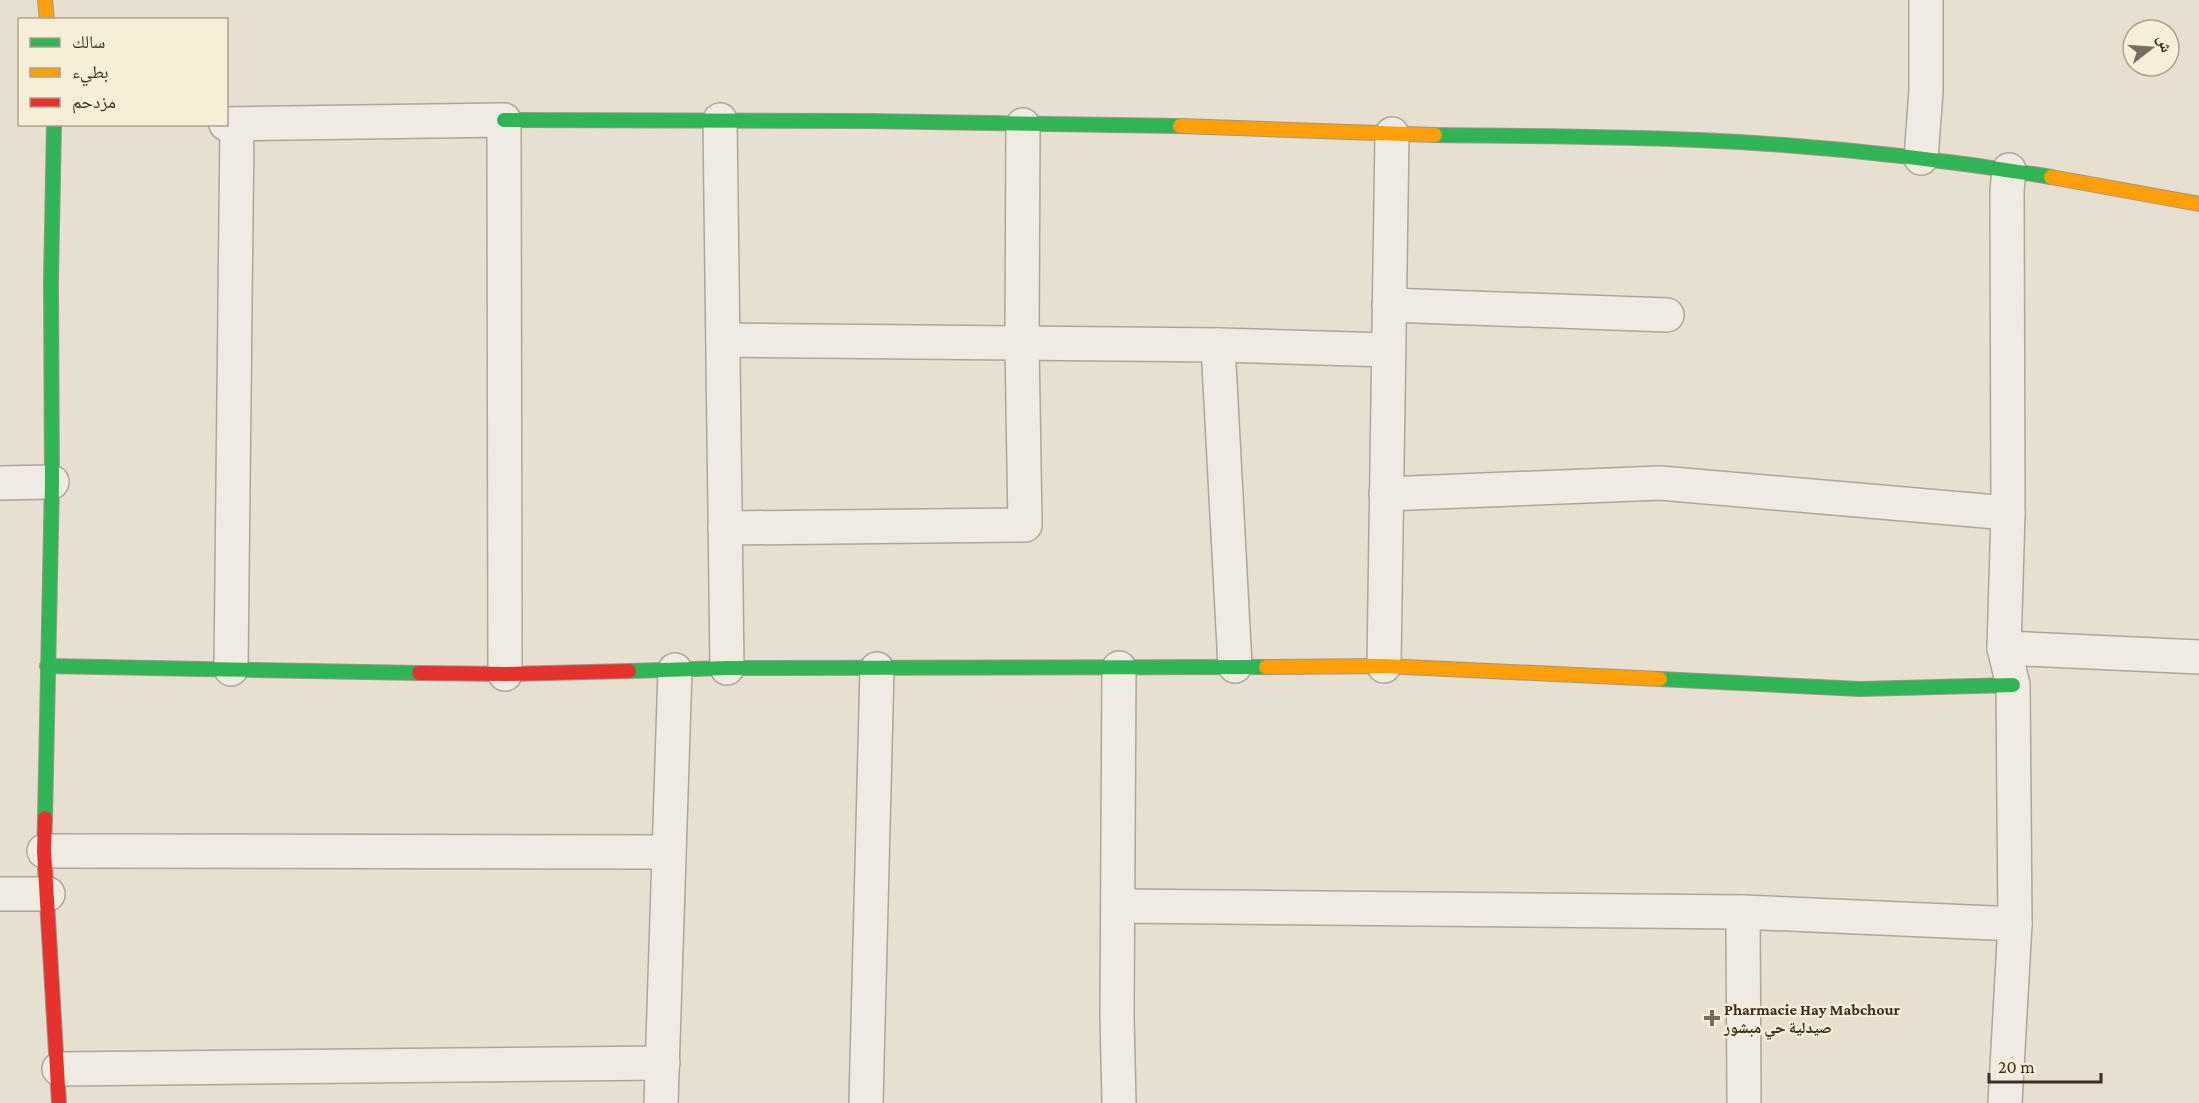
<svg xmlns="http://www.w3.org/2000/svg" width="2199" height="1103" viewBox="0 0 2199 1103" font-family="'Crimson Pro','Noto Naskh Arabic',serif">
  <rect width="100%" height="100%" fill="#e7e0d1"/>
  <g fill="none" stroke-linecap="round" stroke-linejoin="round">
    <defs>
      <g id="street">
        <path d="M720,120L727,668"/>
        <path d="M226,124L504,120L505,674"/>
        <path d="M1921,158L1926,91V0"/>
        <path d="M2009,170L2007,190L2008,513L2004,648L2013,685L2015,924"/>
        <path d="M1389,305L1667,315"/>
        <path d="M723,340L1218,345L1388,350"/>
        <path d="M1218,345L1235,666"/>
        <path d="M0,483L52,482"/>
        <path d="M1386,494L1660,483L2008,513"/>
        <path d="M725,528L1025,525L1022,344L1023,125"/>
        <path d="M2004,648L2199,657"/>
        <path d="M1384,666L1392,134"/>
        <path d="M1119,668L1117,1016L1119,1103"/>
        <path d="M231,669L237,124"/>
        <path d="M44,851L668,852"/>
        <path d="M0,894H48"/>
        <path d="M1119,906L1743,912L2015,924L2005,1103"/>
        <path d="M1743,912L1744,1103"/>
        <path d="M59,1069L663,1063"/>
        <path d="M661,1103L675,670"/>
        <path d="M866,1103L877,669"/>
      </g>
      <g id="fast">
        <path d="M504,120L867,121L1180,126"/>
        <path d="M1435,135C1523,136 1611,136 1699,140C1817,145 1935,158 2051,177"/>
        <path d="M47,666L419,673"/>
        <path d="M629,671L727,668L1266,667"/>
        <path d="M1660,679L1860,689L2013,685"/>
        <path d="M45,818L52,482L51,281L54,124"/>
      </g>
      <g id="slow">
        <path d="M45,0L47,20"/>
        <path d="M1180,126L1435,135"/>
        <path d="M2051,177L2199,204"/>
        <path d="M1266,667L1384,666L1660,679"/>
      </g>
      <g id="jam">
        <path d="M419,673L505,674L629,671"/>
        <path d="M45,818L44,851L59,1103"/>
      </g>
    </defs>
    <use href="#street" stroke="#ada599" stroke-width="36"/>
    <use href="#fast" stroke="#9c958a" stroke-width="16"/>
    <use href="#slow" stroke="#9c958a" stroke-width="16"/>
    <use href="#jam" stroke="#9c958a" stroke-width="16"/>
    <use href="#street" stroke="#efebe3" stroke-width="33"/>
    <use href="#fast" stroke="#30b455" stroke-width="14"/>
    <use href="#slow" stroke="#ff9f0a" stroke-width="14"/>
    <use href="#jam" stroke="#e5322d" stroke-width="14"/>
  </g>
  <path fill="#786c5e" stroke="#f7eed8" stroke-width="2" d="M1709 1009h6v6h6v6h-6v6h-6v-6h-6v-6h6z"/>
  <g text-anchor="middle" dominant-baseline="central" stroke-width="4.5" stroke-linejoin="round" paint-order="stroke">
    <g font-size="16" font-weight="bold" fill="#3d2e20" stroke="#f7eed8" text-anchor="start">
      <text x="1724" y="1009">Pharmacie Hay Mabchour<tspan x="1724" dy="18">صيدلية حي مبشور</tspan></text>
    </g>
  </g>
  <rect x="18" y="18" width="210" height="108" fill="#f7eed8" stroke="#ada18e" stroke-width="1.5"/>
  <rect x="30" y="38" width="30" height="9" fill="#30b455" stroke="#ada18e" stroke-width="1.5"/>
  <text x="72" y="48" font-size="18" fill="#3d2e20">سالك</text>
  <rect x="30" y="68" width="30" height="9" fill="#ff9f0a" stroke="#ada18e" stroke-width="1.5"/>
  <text x="72" y="78" font-size="18" fill="#3d2e20">بطيء</text>
  <rect x="30" y="98" width="30" height="9" fill="#e5322d" stroke="#ada18e" stroke-width="1.5"/>
  <text x="72" y="108" font-size="18" fill="#3d2e20">مزدحم</text>
  <g transform="translate(2151 48) rotate(73)"><circle r="28" fill="#f7eed8" stroke="#ada18e" stroke-width="1.5"/>
  <path d="M0-4.5L10 22L0 15L-10 22Z" fill="#786c5e"/>
  <text y="-9" font-size="16" font-weight="bold" text-anchor="middle" fill="#3d2e20">ش</text>
  </g>
  <path d="M1989 1073v9h112v-9" fill="none" stroke="#3d2e20" stroke-width="3"/>
  <text x="1998" y="1073" font-size="18" fill="#3d2e20" stroke="#f7eed8" stroke-width="4.5" paint-order="stroke">20 m</text>
</svg>
